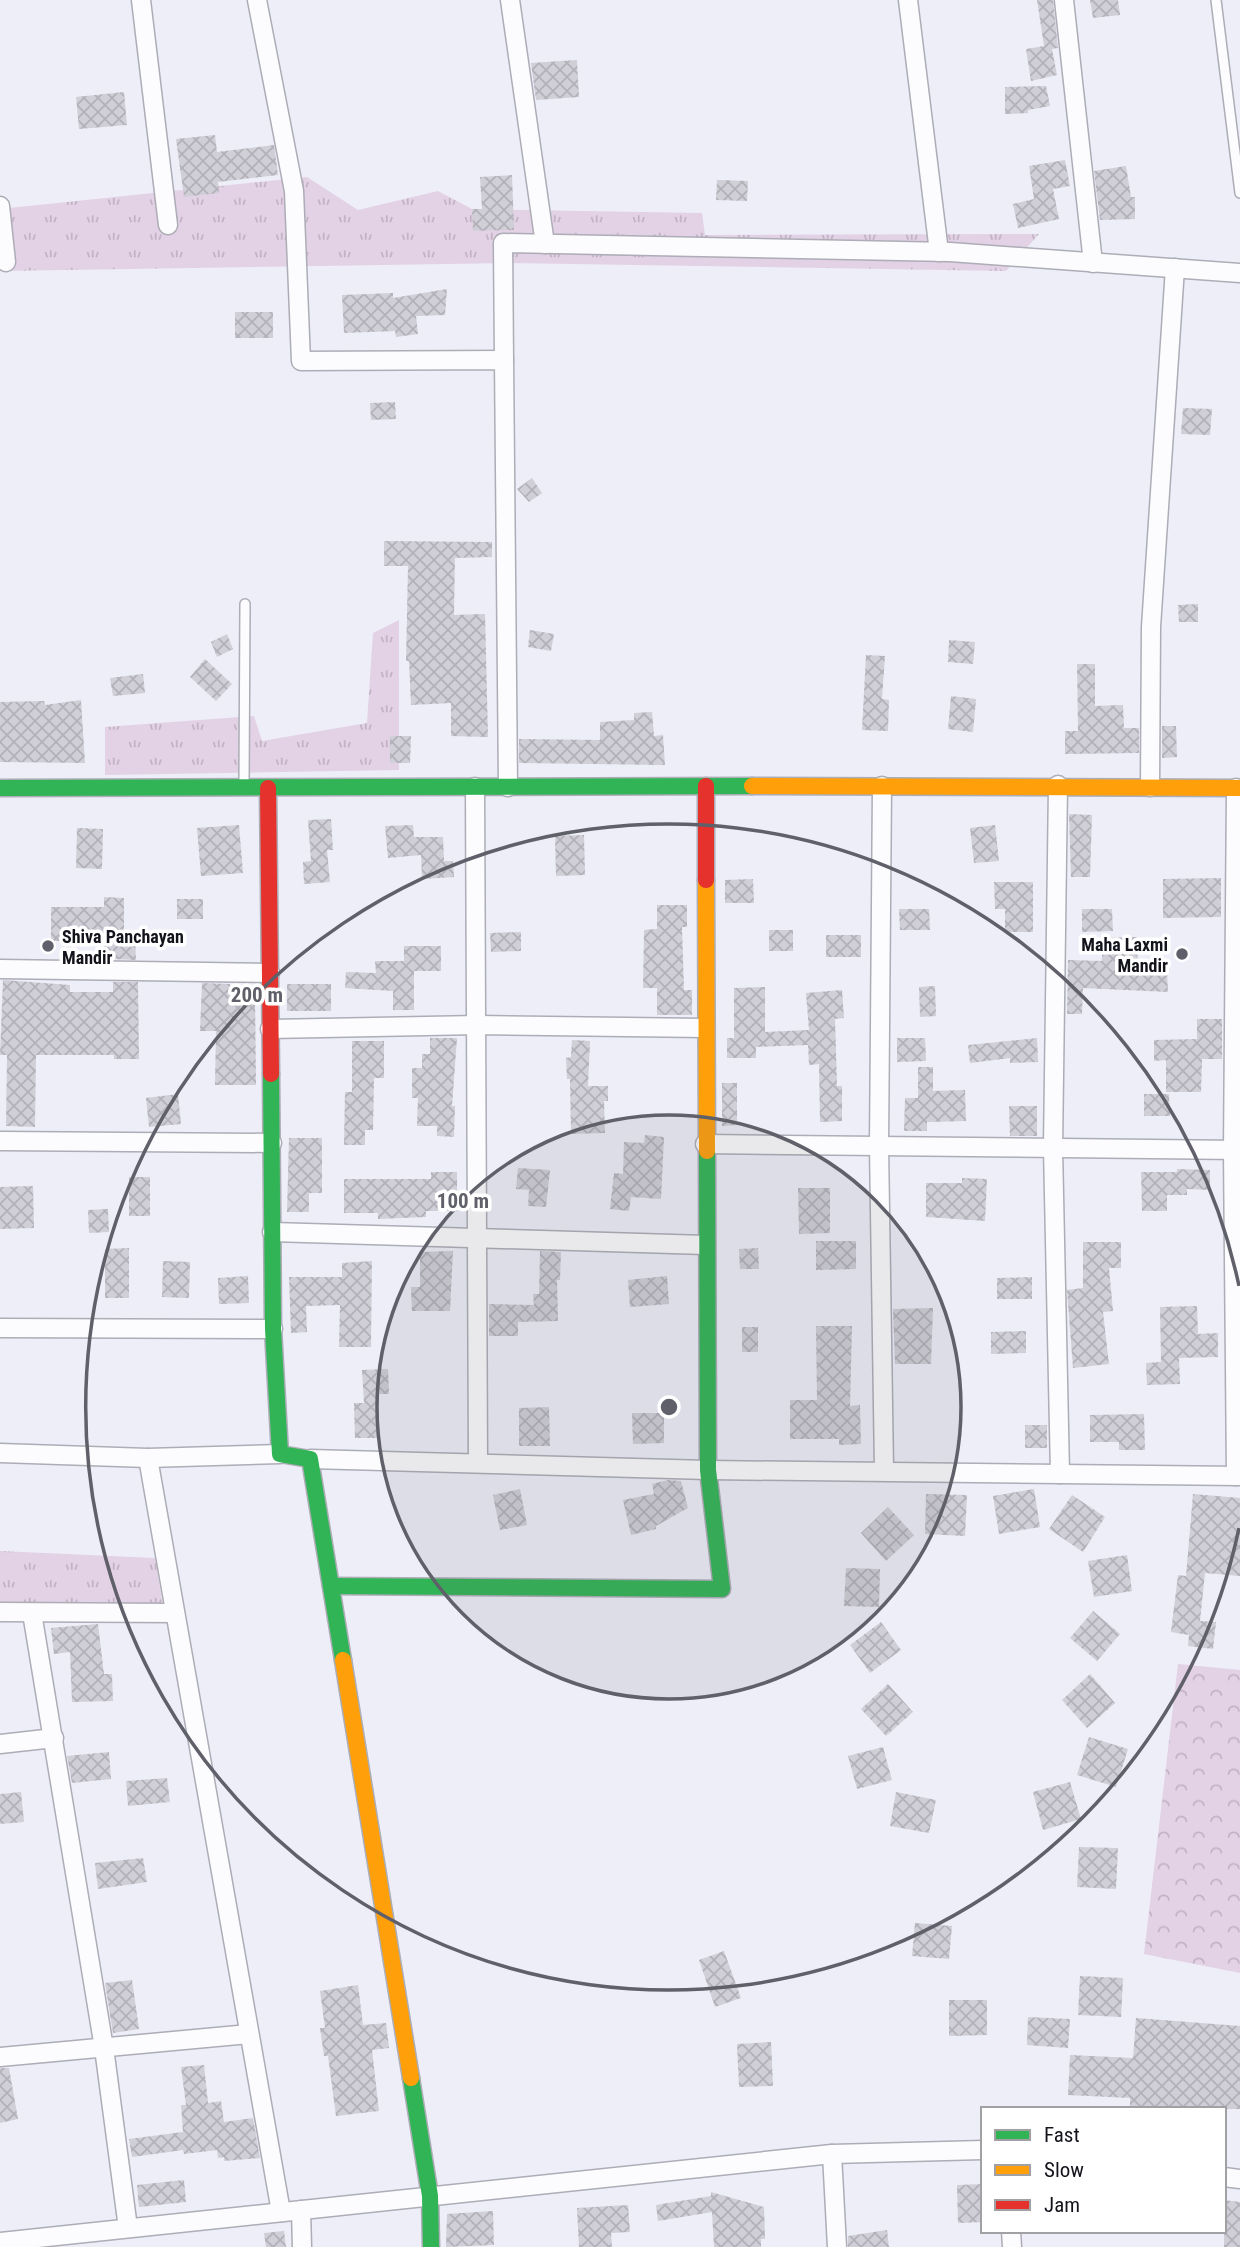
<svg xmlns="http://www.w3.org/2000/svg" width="1240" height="2247" viewBox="0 0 1240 2247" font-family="'Roboto Condensed',sans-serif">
  <defs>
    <pattern id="grass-tufts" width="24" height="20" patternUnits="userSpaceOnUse" patternTransform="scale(1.75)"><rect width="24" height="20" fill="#e3d1e5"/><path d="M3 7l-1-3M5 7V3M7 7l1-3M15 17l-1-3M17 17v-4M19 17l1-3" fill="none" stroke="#c2b3c4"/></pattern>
    <pattern id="park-crowns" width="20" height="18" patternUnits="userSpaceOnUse" patternTransform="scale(1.75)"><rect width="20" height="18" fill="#e3d1e5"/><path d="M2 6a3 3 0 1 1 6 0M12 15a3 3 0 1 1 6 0" fill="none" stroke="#c2b3c4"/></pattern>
    <pattern id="building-cross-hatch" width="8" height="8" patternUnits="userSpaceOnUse" patternTransform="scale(1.75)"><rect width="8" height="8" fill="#d0cfd8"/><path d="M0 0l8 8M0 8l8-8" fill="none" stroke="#b2b1b9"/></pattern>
  </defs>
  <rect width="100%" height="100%" fill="#edeef7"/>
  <g fill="url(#grass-tufts)">
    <path d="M307,177L358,210L438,191L472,209L702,213L705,235L1039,234L1006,271L509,263L0,271V209Z"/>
    <path d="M399,620V770L105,775V727L254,716L262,741L367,723L373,633Z"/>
    <path d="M0,1551L155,1558L163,1606L0,1613Z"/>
  </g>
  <path fill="url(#park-crowns)" d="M1178,1664L1240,1670V1973L1144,1954Z"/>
  <g fill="url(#building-cross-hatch)">
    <path d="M1037,0H1053L1058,48L1052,49L1057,75L1031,81L1026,49L1044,46Z"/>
    <path d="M1090,0H1118L1120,15L1093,18Z"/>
    <path d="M577,60L579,97L536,100L531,63Z"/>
    <path d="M1046,86L1050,106L1028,110V113L1005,114V87Z"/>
    <path d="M124,92L127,125L79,129L76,97Z"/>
    <path d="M215,135L217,152L274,145L278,175L218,182L219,193L184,197L176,139Z"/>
    <path d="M1065,160L1070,186L1053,189L1059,219L1018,228L1013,204L1034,199L1029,166Z"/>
    <path d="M1126,166L1131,197H1135V219L1100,220L1094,171Z"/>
    <path d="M512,175L514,230L473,231L472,209H482L480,177Z"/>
    <path d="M717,180L748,181L747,201L716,200Z"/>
    <path d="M447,289L445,315L416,316L418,334L396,337L395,331L344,333L342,295L393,293V298Z"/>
    <rect x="235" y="312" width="38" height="26"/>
    <path d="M395,402L396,419L371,420L370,403Z"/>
    <path d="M1183,408L1212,409L1210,435L1181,434Z"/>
    <path d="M532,478L542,493L529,502L517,489Z"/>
    <path d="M384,541L492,542V557L455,558L454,615L485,614L488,737L451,736V703L411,705L409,661H406L408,566H384Z"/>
    <path d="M1198,604V622H1179L1178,605Z"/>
    <path d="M530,630L554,634L551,651L528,647Z"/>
    <path d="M227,634L233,649L217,657L211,642Z"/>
    <path d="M949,640L975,642L973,664L948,662Z"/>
    <path d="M866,655L885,656L882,699L889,700L888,731L862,730Z"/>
    <path d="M205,659L232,684L216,701L190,677Z"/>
    <path d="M1077,664H1095V706L1123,705L1124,728H1139V753L1065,754V731H1078Z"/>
    <path d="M143,674L145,693L113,696L110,678Z"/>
    <path d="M951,696L976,699L973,732L948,729Z"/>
    <path d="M81,700L85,763L0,762V702L44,701L45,705Z"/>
    <path d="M652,712L654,736L663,735L665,765L519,763V739L600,740V722L634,720V713Z"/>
    <path d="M1162,726H1176L1177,757L1162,758Z"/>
    <path d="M390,736H411L410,763H390Z"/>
    <path d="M1069,814L1092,815L1090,877H1071Z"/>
    <path d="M331,819L333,850H327L330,882L304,884L303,862L311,861L308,820Z"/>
    <path d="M239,825L243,873L201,876L197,828Z"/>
    <path d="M413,825L414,837H443L444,861H453L454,877L422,879L421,855L388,858L385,826Z"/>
    <path d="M995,825L999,861L974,863L970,828Z"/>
    <path d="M77,828L103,829L102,869L76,868Z"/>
    <path d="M584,835L585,875L556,876L555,836Z"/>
    <path d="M1221,878V917L1163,918V879Z"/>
    <path d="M753,879L754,903H725V880Z"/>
    <path d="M994,882H1033V932H1005V909H995Z"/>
    <path d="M104,897L124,898V935H135L136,960L113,959V953H104V941H51V907H104Z"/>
    <rect x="177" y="899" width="26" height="20"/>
    <path d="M657,905H687V927H682L684,990H692V1015H657V988H643L644,930L657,929Z"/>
    <path d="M899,909H929L930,930H900Z"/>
    <path d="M1082,909H1112L1113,931L1082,932Z"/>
    <rect x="769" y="930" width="24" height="21"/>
    <path d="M521,932V951L491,952L490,933Z"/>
    <rect x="826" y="935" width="35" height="22"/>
    <path d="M1137,937L1138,969H1167L1168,992L1083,988L1082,1014H1067L1068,960L1102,961V938Z"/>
    <path d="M404,946H441V971H414V1010H393V991L345,988L346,972L376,973L375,961H404Z"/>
    <path d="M3,980L70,985V992H113V982H138L139,1059H114V1055H36L35,1127L6,1126L7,1055H0Z"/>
    <path d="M202,983L230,984V993L255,994L256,1085H215L216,1031H200Z"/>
    <rect x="287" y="984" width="44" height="27"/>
    <path d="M935,986L936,1016L920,1017L919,987Z"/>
    <path d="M765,987V1032L809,1030L806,993L842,990L844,1018L835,1019L837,1086H842V1121L820,1122L819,1064L809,1065L808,1045L756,1047V1058H727V1038H734V988Z"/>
    <path d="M1197,1019H1222V1059H1202L1201,1092H1166V1060L1154,1061V1040L1197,1039Z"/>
    <path d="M430,1038H457L452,1106H455L454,1137L437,1136V1126H417L418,1098H412V1068H422V1054H430Z"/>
    <path d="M897,1038H925L926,1061L897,1062Z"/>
    <path d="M1037,1038L1038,1062L1010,1063V1058L970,1063L968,1045Z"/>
    <path d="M572,1040L590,1041L588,1086H608V1101H604L605,1133L571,1134L570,1079H567L566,1058L571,1057Z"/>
    <path d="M352,1041H384V1078H374L373,1130H365V1145H344L345,1092H352Z"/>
    <path d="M918,1067H933V1091L965,1090L966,1121L927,1122V1131H904L905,1098H918Z"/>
    <path d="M722,1083H737V1125L722,1126Z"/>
    <path d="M178,1094L181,1124L149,1127L146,1098Z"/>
    <path d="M1144,1094H1169L1170,1116H1144Z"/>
    <path d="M1009,1106H1037V1136H1010Z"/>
    <path d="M645,1135L664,1137L661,1199L631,1197L629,1211L610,1209L614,1173L623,1174L624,1142L644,1143Z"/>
    <path d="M289,1138H322V1193H309V1212H287Z"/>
    <path d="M518,1168L550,1170L546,1207L528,1206L529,1190L516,1189Z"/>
    <path d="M1177,1169L1210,1170V1190L1187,1189V1195H1167V1211H1142L1141,1172H1177Z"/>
    <path d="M431,1172H457V1211H426V1217L378,1219V1213H344V1179H431Z"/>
    <rect x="129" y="1177" width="21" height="39"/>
    <path d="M962,1178L987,1179L985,1221L926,1217V1183H962Z"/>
    <path d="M33,1186L34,1228L0,1229V1187Z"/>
    <path d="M798,1188H830V1233L799,1234Z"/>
    <path d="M108,1209L109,1232L89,1233L88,1210Z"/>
    <path d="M816,1241H856V1269L816,1270Z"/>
    <path d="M1083,1242H1121V1268H1109L1113,1311L1103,1312L1109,1364L1073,1368L1067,1290L1083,1288Z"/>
    <path d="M129,1248V1298H105V1249Z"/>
    <path d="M758,1248L759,1269H740L739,1249Z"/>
    <path d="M453,1251L450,1311H412L411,1287H420V1252Z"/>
    <path d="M540,1251L561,1252L560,1280H557L558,1321L518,1322V1336H489V1304L534,1305L533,1294H539Z"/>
    <path d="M163,1261L190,1262L189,1298L162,1297Z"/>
    <path d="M372,1261L371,1347H339L340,1305L306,1306L307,1332L291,1333L289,1277H342V1263Z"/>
    <path d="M248,1276L249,1303L219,1304L218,1278Z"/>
    <path d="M667,1276L669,1304L630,1307L628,1280Z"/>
    <path d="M1032,1277V1299H997V1278Z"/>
    <path d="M1197,1306L1198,1334L1218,1333V1357L1179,1358L1180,1384L1147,1385L1146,1363L1161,1362L1160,1307Z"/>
    <path d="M933,1308L931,1364H895L893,1309Z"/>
    <path d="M816,1326H852L850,1406L860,1405L861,1444L839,1445V1439H790V1400H817Z"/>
    <rect x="742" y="1327" width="16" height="25"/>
    <path d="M1026,1331V1353L991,1354V1332Z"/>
    <path d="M388,1369L389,1394H378L379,1438H355L354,1403H364L362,1370Z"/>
    <path d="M549,1407L550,1446H519V1408Z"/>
    <path d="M632,1413H664V1443L633,1444Z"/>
    <path d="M1144,1414L1145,1450H1119V1442H1090V1415Z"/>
    <rect x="1025" y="1425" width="22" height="23"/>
    <path d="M668,1480L681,1481L688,1508L656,1526V1529L631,1535L623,1500L654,1494L652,1484Z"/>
    <path d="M520,1489L527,1525L500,1530L493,1495Z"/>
    <path d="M1034,1489L1040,1527L999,1534L993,1496Z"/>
    <path d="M926,1494L967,1495L965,1536L925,1534Z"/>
    <path d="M1193,1494L1240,1498V1576L1205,1573L1200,1621L1216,1622L1213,1649L1188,1646L1189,1635L1171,1632L1178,1575L1186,1576Z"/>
    <path d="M1072,1495L1105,1517L1083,1552L1049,1529Z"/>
    <path d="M888,1507L914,1535L886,1561L861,1533Z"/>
    <path d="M1127,1555L1132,1591L1094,1597L1088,1561Z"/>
    <path d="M846,1568L880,1569L879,1607L844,1606Z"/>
    <path d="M1093,1611L1120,1634L1097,1661L1070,1638Z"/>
    <path d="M881,1622L901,1650L870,1673L850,1645Z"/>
    <path d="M98,1624L104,1674H112L113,1701L72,1702L70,1652L54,1654L51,1628Z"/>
    <path d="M1090,1674L1115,1703L1087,1728L1062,1700Z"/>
    <path d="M888,1684L913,1712L886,1736L861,1709Z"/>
    <path d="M1089,1737L1128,1749L1116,1787L1077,1775Z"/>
    <path d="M883,1747L892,1780L857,1789L848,1756Z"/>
    <path d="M109,1752L111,1779L72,1783L67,1756Z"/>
    <path d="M167,1778L170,1802L128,1806L126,1781Z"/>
    <path d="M1070,1782L1081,1819L1043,1830L1033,1792Z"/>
    <path d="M21,1792L24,1822L0,1824V1794Z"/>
    <path d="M896,1792L936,1800L929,1833L890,1826Z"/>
    <path d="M1079,1847L1118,1848L1116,1889L1077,1887Z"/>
    <path d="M143,1858L147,1882L98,1889L95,1863Z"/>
    <path d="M915,1923L952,1926L949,1959L912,1956Z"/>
    <path d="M724,1951L741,1998L715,2007L699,1960Z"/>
    <path d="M1080,1976L1123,1978L1121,2017L1078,2015Z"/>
    <path d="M132,1980L139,2029L113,2033L105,1983Z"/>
    <path d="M358,1985L363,2025L386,2023L389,2048L372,2050L379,2111L336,2116L328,2056H324L320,2028H325L320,1991Z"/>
    <path d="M949,2000H987V2035L949,2036Z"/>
    <path d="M1028,2017L1070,2019L1068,2048L1027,2045Z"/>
    <path d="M1136,2018L1240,2026V2109H1130V2098L1068,2095L1070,2055L1133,2058Z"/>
    <path d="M771,2042L773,2086L739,2087L737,2044Z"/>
    <path d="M204,2065L208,2103L221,2101L224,2122L253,2118L260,2158L224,2161V2157L218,2158L217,2150L184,2154L183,2150L132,2157L129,2139L183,2132L181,2105H186L181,2067Z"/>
    <path d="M0,2068H9L18,2119L0,2123Z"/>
    <path d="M184,2180L186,2202L139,2207L137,2185Z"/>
    <path d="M983,2184V2222L958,2223L957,2185Z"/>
    <path d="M711,2192L764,2207L765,2239H761V2247H714L712,2212L658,2221L656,2205L711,2196Z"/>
    <path d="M1224,2200L1240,2202V2247H1224Z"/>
    <path d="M628,2205L630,2232L611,2233L612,2247H579L577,2208Z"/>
    <path d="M493,2211L494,2245L446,2247L447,2214Z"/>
    <path d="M887,2230L889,2247H848V2236Z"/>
    <path d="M284,2231L286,2247H266L264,2233Z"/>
  </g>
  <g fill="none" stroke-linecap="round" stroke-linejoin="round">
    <defs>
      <g id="lane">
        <path d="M1216,0L1240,193"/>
        <path d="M244,786L245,604"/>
      </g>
      <g id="street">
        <path d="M141,0L168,225"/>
        <path d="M257,0L294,191L301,361L504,360L508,787"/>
        <path d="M510,0L545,244"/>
        <path d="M908,0L939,252"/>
        <path d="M1064,0L1093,263"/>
        <path d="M0,206L6,262"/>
        <path d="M504,360L503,243L950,252L1240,273"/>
        <path d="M1058,785L1053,1148L1060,1474"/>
        <path d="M882,786L879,1146L884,1470"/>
        <path d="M475,787L478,1463"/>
        <path d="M1150,787L1151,627L1175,268"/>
        <path d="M0,969L270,973"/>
        <path d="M270,1029L478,1025L705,1028"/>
        <path d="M0,1141L272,1143"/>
        <path d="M705,1144L1240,1150"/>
        <path d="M272,1232L706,1245"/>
        <path d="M0,1328L273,1329"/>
        <path d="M0,1453L148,1458"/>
        <path d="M280,1454L148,1458L281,2212"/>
        <path d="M310,1459L708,1470L1240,1476"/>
        <path d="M1236,1476L1233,1150L1236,788"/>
        <path d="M0,1612L175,1613"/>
        <path d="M32,1613L104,2048L128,2228"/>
        <path d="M0,1744L54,1738"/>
        <path d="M0,2057L249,2034"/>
        <path d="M832,2154L837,2247"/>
        <path d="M1224,2177L1240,2179"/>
        <path d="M301,2210L302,2247"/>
        <path d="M1011,2231L1012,2247"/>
        <path d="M0,2242L832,2154L983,2150"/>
      </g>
      <g id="fast">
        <path d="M0,788L752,786"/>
        <path d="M271,1074L273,1329L280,1454L310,1459L343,1660"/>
        <path d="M331,1586L722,1589L708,1470L707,1151"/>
        <path d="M411,2078L430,2196L431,2247"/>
      </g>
      <g id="slow">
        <path d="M752,786L1240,788"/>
        <path d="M706,880L707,1151"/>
        <path d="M343,1660L411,2078"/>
      </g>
      <g id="jam">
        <path d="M706,786V880"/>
        <path d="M268,788L271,1074"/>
      </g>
    </defs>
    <use href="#lane" stroke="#acadb6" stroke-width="12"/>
    <use href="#street" stroke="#acadb6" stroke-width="21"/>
    <use href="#fast" stroke="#acadb6" stroke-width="19"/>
    <use href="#slow" stroke="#acadb6" stroke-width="19"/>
    <use href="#jam" stroke="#acadb6" stroke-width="19"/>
    <use href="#lane" stroke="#fcfcfe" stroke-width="9"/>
    <use href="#street" stroke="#fcfcfe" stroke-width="18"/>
    <use href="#fast" stroke="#30b455" stroke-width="16"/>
    <use href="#slow" stroke="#ff9f0a" stroke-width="16"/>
    <use href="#jam" stroke="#e5322d" stroke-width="16"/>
  </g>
  <circle cx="669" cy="1407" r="292" fill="#5f6069" fill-opacity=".12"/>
  <g fill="none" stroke="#5f6069" stroke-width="3.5">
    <circle cx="669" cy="1407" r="292"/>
    <path d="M1239 1528A583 583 0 1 1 1239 1286"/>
  </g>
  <g fill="#5f6069" stroke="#fff" stroke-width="2.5">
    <circle cx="48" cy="946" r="7"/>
    <circle cx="1182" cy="954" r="7"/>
  </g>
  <g text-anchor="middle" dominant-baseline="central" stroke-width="7" stroke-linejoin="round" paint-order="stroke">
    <g font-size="18" font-weight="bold" fill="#13131c" stroke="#fff" text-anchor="start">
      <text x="62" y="936">Shiva Panchayan<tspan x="62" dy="21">Mandir</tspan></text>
      <text x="1168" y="944" text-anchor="end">Maha Laxmi<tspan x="1168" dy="21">Mandir</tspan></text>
    </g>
  </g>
  <circle cx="669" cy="1407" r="10" fill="#5f6069" stroke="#fff" stroke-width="3.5"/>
  <g font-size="21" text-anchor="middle" font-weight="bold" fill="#5f6069" stroke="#fff" stroke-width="7" stroke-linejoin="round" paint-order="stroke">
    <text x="257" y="1002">200 m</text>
    <text x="463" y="1208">100 m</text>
  </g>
  <rect x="981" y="2107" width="245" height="126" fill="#ffffff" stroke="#a1a1a4" stroke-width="2"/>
  <rect x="995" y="2130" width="35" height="10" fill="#30b455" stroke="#a1a1a4" stroke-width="2"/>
  <text x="1044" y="2142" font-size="21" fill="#13131c">Fast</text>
  <rect x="995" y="2165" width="35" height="10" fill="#ff9f0a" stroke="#a1a1a4" stroke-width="2"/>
  <text x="1044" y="2177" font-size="21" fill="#13131c">Slow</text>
  <rect x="995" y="2200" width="35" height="10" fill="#e5322d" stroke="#a1a1a4" stroke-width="2"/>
  <text x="1044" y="2212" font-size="21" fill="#13131c">Jam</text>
</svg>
